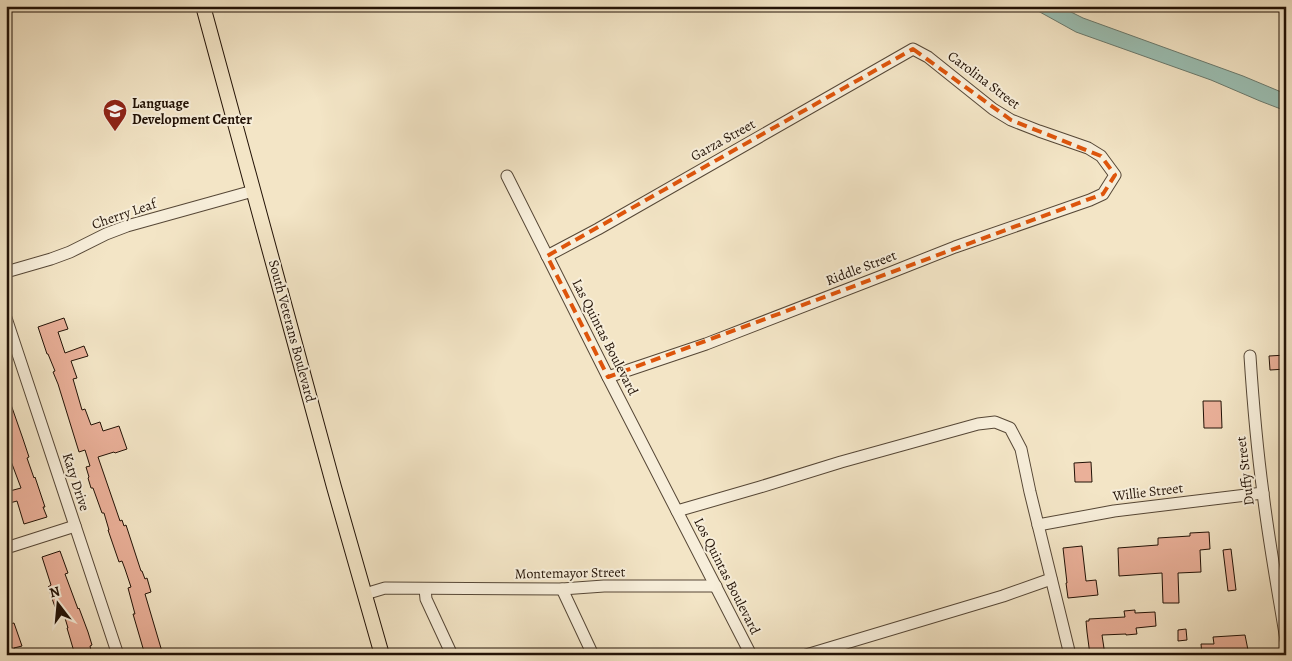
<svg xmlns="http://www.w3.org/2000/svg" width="1292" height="661" viewBox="0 0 1292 661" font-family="Alegreya,serif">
  <rect width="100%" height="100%" fill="#f3e5c6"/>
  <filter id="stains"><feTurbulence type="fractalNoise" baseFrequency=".004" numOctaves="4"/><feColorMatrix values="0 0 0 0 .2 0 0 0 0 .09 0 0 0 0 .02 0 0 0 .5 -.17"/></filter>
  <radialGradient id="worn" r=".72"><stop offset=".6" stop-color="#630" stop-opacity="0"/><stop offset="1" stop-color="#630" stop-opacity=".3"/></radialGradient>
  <path fill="#9bbfb3" stroke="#6b7a6e" d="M1029,6H1059L1083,18L1243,76L1286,94V111L1260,101L1211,80L1076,32Z"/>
  <g fill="#eab099" stroke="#221206">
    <path d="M64,318L68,329L58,332L65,353L84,346L88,356L71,361L77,378L73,379L82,410L85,409L91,425L100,422L103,431L119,426L127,449L115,453L114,452L98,457L120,521L122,520L124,526L126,525L141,571H142L145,579L147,578L151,592L145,594L163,655H145L133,614H135L128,588L131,587L125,569L122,561L119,562L108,530H109L104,513H102L93,488H91L88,478L89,477L86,467L90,466L85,450L79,452L58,384L53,372L55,371L48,354H47L38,327Z"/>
    <path d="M1286,355V369L1270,370L1269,356Z"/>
    <path d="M6,396H8L23,439L29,457L27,458L34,478L35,477L45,507H43L47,517L24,524L17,501L6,504V492L21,488L6,448Z"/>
    <path d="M1203,401H1221L1222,428H1204Z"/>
    <path d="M1091,462L1092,482H1075L1074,463Z"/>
    <path d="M1209,532L1210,549L1200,550L1201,572L1178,573L1179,603H1163L1162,573L1119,576L1118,548L1158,545V538L1190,536V533Z"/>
    <path d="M1082,546L1086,581L1096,580L1098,595L1068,598L1066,583H1067L1063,548Z"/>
    <path d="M1231,549L1236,590L1228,591L1223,550Z"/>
    <path d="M60,551L68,573L65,574L78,609L79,608L88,632L92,645L90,646L92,655H75L67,628H68L61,605L55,607L48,587L51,585L42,557Z"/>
    <path d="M1135,610V613L1155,612L1156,626L1136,628L1137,634L1126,635V634L1102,635L1105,655H1090L1087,632L1086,621H1089V619L1125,617L1124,611Z"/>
    <path d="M14,623L22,646L14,648L16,655H6V625Z"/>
    <path d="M1186,629L1187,640L1178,641V630Z"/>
    <path d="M1245,635L1249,655H1202L1201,644H1214L1213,637Z"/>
  </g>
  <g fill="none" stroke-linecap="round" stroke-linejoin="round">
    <defs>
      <g id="minor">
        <path d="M507,176L608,377L751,655"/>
        <path d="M547,256L598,229L913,49L928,57L993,109L1011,120L1039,131L1088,148L1101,156L1115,175L1103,194L1090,200L955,247L892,272L706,344L608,377"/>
        <path d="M6,272L51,259L70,252L106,234L127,226L253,191"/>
        <path d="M6,318L118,655"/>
        <path d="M1250,356C1253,402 1257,448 1263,493C1269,543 1278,591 1286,640"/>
        <path d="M677,511L760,487L841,462L978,424L995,422L1010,428L1021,449L1030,492L1070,655"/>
        <path d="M1038,525L1114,511L1263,493"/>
        <path d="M6,548L75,526"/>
        <path d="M425,589L426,599L452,655"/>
        <path d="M562,589L593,655"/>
        <path d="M365,594L385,588L562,589L604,586H716"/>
        <path d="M806,655L1003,596L1051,579"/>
      </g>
      <path id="major" d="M203,6L334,487L382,655"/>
    </defs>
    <use href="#minor" stroke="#564736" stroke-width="13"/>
    <use href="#major" stroke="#221206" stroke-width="16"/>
    <use href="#minor" stroke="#f7eeda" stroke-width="11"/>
    <use href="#major" stroke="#f3e5c6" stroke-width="14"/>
  </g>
  <path fill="none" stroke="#de550c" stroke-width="4" stroke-dasharray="10 6" stroke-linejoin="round" d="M913,49L1011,120L1101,156L1115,175L1103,194L608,377L547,256Z"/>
  <defs>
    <symbol id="school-pin" viewBox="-11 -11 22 30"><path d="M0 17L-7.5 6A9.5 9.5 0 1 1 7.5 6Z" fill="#8f2418" stroke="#f7eeda"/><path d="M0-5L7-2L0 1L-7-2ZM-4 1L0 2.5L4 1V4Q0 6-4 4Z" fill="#fff"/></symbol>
  </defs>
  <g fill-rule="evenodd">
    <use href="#school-pin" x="101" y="97" width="28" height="38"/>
  </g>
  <g text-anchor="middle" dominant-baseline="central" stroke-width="4" stroke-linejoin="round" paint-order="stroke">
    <g font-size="14" fill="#221206" stroke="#f7eeda">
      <text transform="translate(984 80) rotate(37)">Carolina Street</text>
      <text transform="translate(723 140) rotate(-29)">Garza Street</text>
      <text transform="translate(124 214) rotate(-19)">Cherry Leaf</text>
      <text transform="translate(861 268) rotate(-21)">Riddle Street</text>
      <text transform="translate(292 331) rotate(75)">South Veterans Boulevard</text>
      <text transform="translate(605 337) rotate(63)">Las Quintas Boulevard</text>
      <text transform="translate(1245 471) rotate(-97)">Duffy Street</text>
      <text transform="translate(76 482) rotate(72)">Katy Drive</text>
      <text transform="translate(1148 492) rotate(-7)">Willie Street</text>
      <text transform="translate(570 573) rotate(-1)">Montemayor Street</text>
      <text transform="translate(727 576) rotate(63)">Los Quintas Boulevard</text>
    </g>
    <g font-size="14" font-weight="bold" fill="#221206" stroke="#f7eeda" text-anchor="start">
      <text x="132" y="103">Language<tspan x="132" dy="16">Development Center</tspan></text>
    </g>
  </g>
  <rect width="1292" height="661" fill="none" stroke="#f3e5c6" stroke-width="25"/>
  <rect x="8" y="8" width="1277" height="646" fill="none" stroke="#221206" stroke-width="2.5"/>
  <rect x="12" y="12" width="1267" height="636" fill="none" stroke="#221206"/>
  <g transform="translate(58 604) rotate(344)" stroke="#f7eeda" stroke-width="4" paint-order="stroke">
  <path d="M0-4L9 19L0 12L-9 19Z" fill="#221206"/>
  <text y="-8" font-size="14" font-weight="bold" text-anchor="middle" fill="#221206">N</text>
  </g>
  <rect width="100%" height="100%" filter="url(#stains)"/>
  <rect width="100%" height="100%" fill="url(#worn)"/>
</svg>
